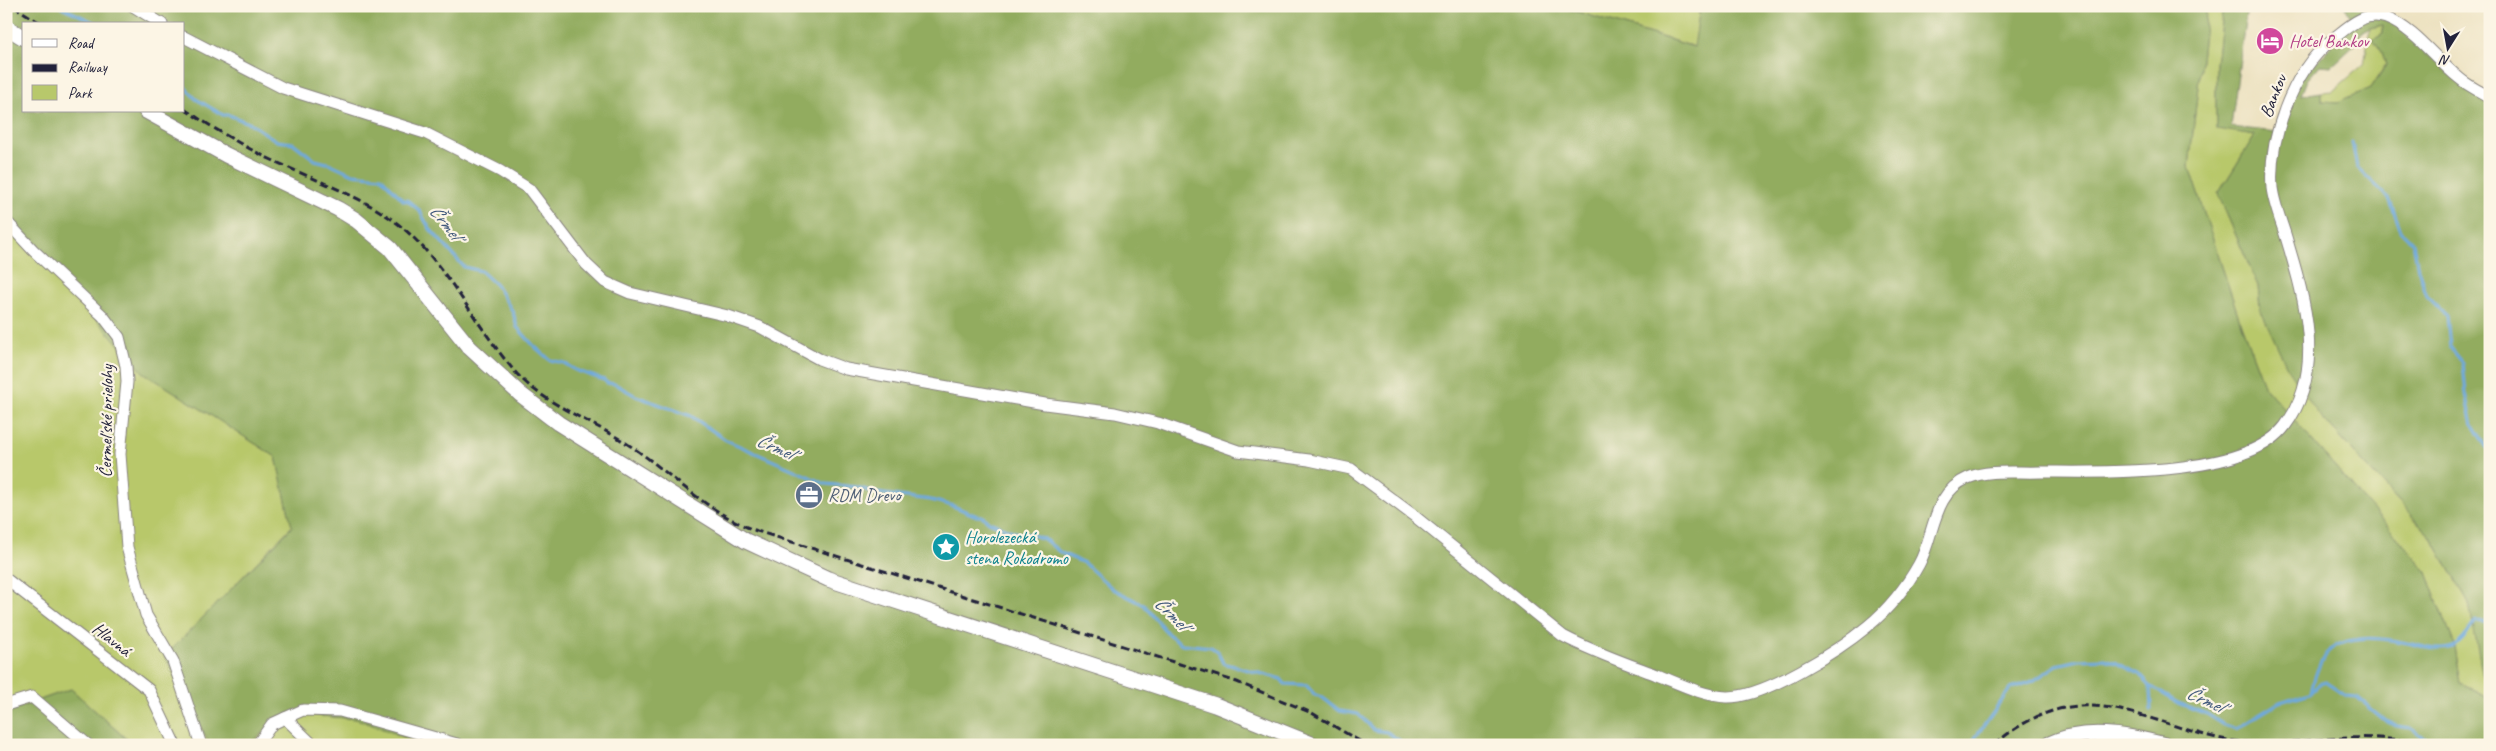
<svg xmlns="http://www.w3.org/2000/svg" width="2496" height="751" viewBox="0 0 2496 751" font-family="Caveat,sans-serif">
  <rect width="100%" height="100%" fill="#fcf5e5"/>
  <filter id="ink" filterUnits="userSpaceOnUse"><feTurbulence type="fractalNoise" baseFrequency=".02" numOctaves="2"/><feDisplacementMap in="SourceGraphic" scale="10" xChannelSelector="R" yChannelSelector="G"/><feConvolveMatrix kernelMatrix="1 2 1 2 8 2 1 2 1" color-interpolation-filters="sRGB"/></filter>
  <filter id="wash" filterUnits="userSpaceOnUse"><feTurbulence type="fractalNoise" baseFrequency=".0096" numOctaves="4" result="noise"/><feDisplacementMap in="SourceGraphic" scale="20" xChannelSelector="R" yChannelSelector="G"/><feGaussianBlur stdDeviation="1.12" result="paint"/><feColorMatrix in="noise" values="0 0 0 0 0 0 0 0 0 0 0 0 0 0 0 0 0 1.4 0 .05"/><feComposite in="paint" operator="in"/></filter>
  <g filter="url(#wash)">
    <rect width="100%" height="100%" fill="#ece1bf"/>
    <g fill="#b8c86b" stroke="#6d7553">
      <path d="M1558,6H1700L1695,47Z"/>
      <path d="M2207,6H2223L2216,64V128L2255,135L2218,194L2258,286L2260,309L2317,412L2433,539L2469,604L2490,699L2460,684L2453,641L2426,570L2265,387L2242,327L2189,167Z"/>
      <path d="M2383,25V33L2373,39L2382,52L2386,64L2371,88L2339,102L2322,101V92L2333,91L2364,64L2370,28Z"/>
      <path d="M6,217L79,292L143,372L276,457L292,526L166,656L210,745H133L71,689L6,712Z"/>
      <path d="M289,713L357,719L425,745H247Z"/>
    </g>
    <g fill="#92ac5f" stroke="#5a674d" fill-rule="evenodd">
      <path d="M6,6H1558L1694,47L1700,6H2207L2189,167L2242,327L2265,387L2426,570L2453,641L2460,684L2490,699V745H425L357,719L289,713L247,745H210L165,656L292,527L276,457L143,372L6,217ZM24,24H184V111H24Z"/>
      <path d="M2223,6H2247L2231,127L2277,132L2295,84L2353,23L2345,6H2392L2391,13L2386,17L2490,97V692L2482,672L2469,604L2433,539L2317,412L2286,365L2260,309L2258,286L2218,194L2255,135L2216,129V64ZM2383,25V33L2373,39L2382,52L2386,65L2371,88L2338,102L2322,101V92L2301,95L2307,80L2320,65L2332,66L2358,42L2361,33L2370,28Z"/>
      <path d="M71,689L133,745H6V712Z"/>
    </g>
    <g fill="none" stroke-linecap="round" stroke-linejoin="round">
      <g stroke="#6da9de" stroke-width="3">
        <path d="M59,6L98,24"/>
        <path d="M184,86L196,99L223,115H229L251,124L277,141L293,143L315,160L331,164L353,174L381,177L404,201L407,200L419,210L430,229L464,267L481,271L496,285L513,312L517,327L534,346L550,360L564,363L575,370L604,380L607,383L615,384L636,396L691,416L726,440L826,484L857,487L876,493L931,500L953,506L977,516H982L989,522L1017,533L1030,534L1044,539L1061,553L1084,563L1113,589L1144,605L1168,634L1182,644L1211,647L1217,651L1223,663L1281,679L1285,684L1306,685L1314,694L1323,698L1340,711L1358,714L1374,730L1387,732L1406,745"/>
        <path d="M2352,142L2357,167L2389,198L2401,231L2413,243L2418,269L2427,296L2447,316L2450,347L2463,363L2466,394L2473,425L2490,453"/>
        <path d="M2150,686L2151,710"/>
        <path d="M2311,691C2314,679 2318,665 2325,655C2346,630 2389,639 2416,645C2428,648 2442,652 2454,646C2465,641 2468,630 2475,621L2484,622L2490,617"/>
        <path d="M1970,745L2010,689L2033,681L2057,665L2079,660L2104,659L2117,663L2139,674L2150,686L2178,703L2207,714L2224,725L2236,729L2280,702L2310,693L2319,684L2326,682L2347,696L2357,697L2387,722L2397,726L2411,728L2428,740L2445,745"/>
      </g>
    </g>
  </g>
  <g filter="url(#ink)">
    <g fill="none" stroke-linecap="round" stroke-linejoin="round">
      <defs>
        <g id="minor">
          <path d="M133,6L162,24"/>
          <path d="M184,37L283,88L425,133L500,171L529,189L586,264L605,282L630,293L728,316L760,327L819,359L846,369L1045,404L1115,413L1158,423L1238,451L1309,460L1351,469L1413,515L1563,636C1593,652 1625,663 1657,675C1678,683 1703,696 1727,697C1764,698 1839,650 1868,626C1888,610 1907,586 1919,564C1935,535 1932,493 1968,478C1989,469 2018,473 2040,472C2101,472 2246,478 2285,426C2327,370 2304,297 2286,237C2281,221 2274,204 2272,188C2270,162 2276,133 2285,109C2296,80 2310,57 2334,38C2349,26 2366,10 2386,18C2415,29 2435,59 2459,78C2468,86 2479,91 2490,97"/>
          <path d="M6,221L33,250L103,316L119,337L126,366L127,382L120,454L127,547L146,615L173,661L201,745"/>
          <path d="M6,579L149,690L175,745"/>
          <path d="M6,705L32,697L88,745"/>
          <path d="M285,718L303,710L340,711L457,744"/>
          <path d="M257,745L272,724L285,718L313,745"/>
        </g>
        <g id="secondary">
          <path d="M6,27L24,38"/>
          <path d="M146,111L226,155L338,209L356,220L390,248L469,347L520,394L558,423L746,541L828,579L1215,705L1314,745"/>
          <path d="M2047,745C2084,727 2126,735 2165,745"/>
        </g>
      </defs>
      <use href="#minor" stroke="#87827d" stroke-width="13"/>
      <use href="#secondary" stroke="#87827d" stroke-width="17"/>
      <use href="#minor" stroke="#fff" stroke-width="11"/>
      <use href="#secondary" stroke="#fff" stroke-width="15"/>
      <g stroke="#22223b" stroke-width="3" stroke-dasharray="8 4" stroke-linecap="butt">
        <path d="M13,6L42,24"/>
        <path d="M184,109C212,127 242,146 272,160C314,180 368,198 403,228C447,265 478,330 517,374C546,405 590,420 626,443C671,472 705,512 757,531L1237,682L1312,713L1366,745"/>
        <path d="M1994,745C2018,724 2047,708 2079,706C2125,703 2181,732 2227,740C2290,751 2358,726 2420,745"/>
      </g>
    </g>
  </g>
  <defs>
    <symbol id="hotel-disc" viewBox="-11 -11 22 22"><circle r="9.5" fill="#d1479c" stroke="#fcf5e5"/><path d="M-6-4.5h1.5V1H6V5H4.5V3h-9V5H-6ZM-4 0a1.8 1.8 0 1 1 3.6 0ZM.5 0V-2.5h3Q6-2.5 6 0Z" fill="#fff"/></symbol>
    <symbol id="office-disc" viewBox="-11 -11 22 22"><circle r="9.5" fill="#5c6f8a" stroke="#fcf5e5"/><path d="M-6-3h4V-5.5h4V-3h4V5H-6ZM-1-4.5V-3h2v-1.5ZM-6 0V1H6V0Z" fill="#fff"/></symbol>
    <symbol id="sight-disc" viewBox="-11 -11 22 22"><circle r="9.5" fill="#0f9aa8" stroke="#fcf5e5"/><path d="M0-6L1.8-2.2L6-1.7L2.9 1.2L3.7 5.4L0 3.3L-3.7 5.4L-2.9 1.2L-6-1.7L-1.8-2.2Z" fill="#fff"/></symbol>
  </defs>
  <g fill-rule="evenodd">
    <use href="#hotel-disc" x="2254" y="25" width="32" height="32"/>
    <use href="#office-disc" x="793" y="479" width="32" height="32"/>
    <use href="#sight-disc" x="930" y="531" width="32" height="32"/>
  </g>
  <g text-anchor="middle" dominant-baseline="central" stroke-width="4.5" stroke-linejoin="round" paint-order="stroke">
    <g font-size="18" fill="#b23c85" stroke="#fcf5e5" text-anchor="start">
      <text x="2289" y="41">Hotel Bankov</text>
    </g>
    <g font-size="18" fill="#22223b" stroke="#fcf5e5">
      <text transform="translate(2273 96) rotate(-68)">Bankov</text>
      <text transform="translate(106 421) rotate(-89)">Čermeľské prielohy</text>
      <text transform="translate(112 639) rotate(38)">Hlavná</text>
    </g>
    <g font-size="18" fill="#4e5e75" stroke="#fcf5e5" text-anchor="start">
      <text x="828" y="495">RDM Drevo</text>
    </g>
    <g font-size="18" fill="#0d838f" stroke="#fcf5e5" text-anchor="start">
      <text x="965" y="537">Horolezecká<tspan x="965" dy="21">stena Rokodromo</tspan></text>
    </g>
    <g font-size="19" font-style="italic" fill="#40587c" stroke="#fcf5e5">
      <text transform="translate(446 223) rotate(52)">Črmeľ</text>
      <text transform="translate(776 447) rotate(24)">Črmeľ</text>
      <text transform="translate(1172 614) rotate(45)">Črmeľ</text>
      <text transform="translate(2206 700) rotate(25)">Črmeľ</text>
    </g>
  </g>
  <rect width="2496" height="751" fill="none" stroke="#fcf5e5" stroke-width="25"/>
  <rect x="22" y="22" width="162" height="90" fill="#fcf5e5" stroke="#a5a1a1"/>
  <rect x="32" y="39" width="25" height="8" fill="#ffffff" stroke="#a5a1a1"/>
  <text x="68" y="48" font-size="15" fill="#22223b">Road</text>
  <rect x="32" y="64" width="25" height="8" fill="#22223b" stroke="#a5a1a1"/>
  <text x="68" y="72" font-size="15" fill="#22223b">Railway</text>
  <rect x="32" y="85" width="25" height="15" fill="#b8c86b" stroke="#a5a1a1"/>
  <text x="68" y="98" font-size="15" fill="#22223b">Park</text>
  <g transform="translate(2448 48) rotate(191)" stroke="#fcf5e5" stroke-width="4" paint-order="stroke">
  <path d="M0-4L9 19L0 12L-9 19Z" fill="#22223b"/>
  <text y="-8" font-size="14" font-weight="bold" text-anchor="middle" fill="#22223b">N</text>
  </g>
</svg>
